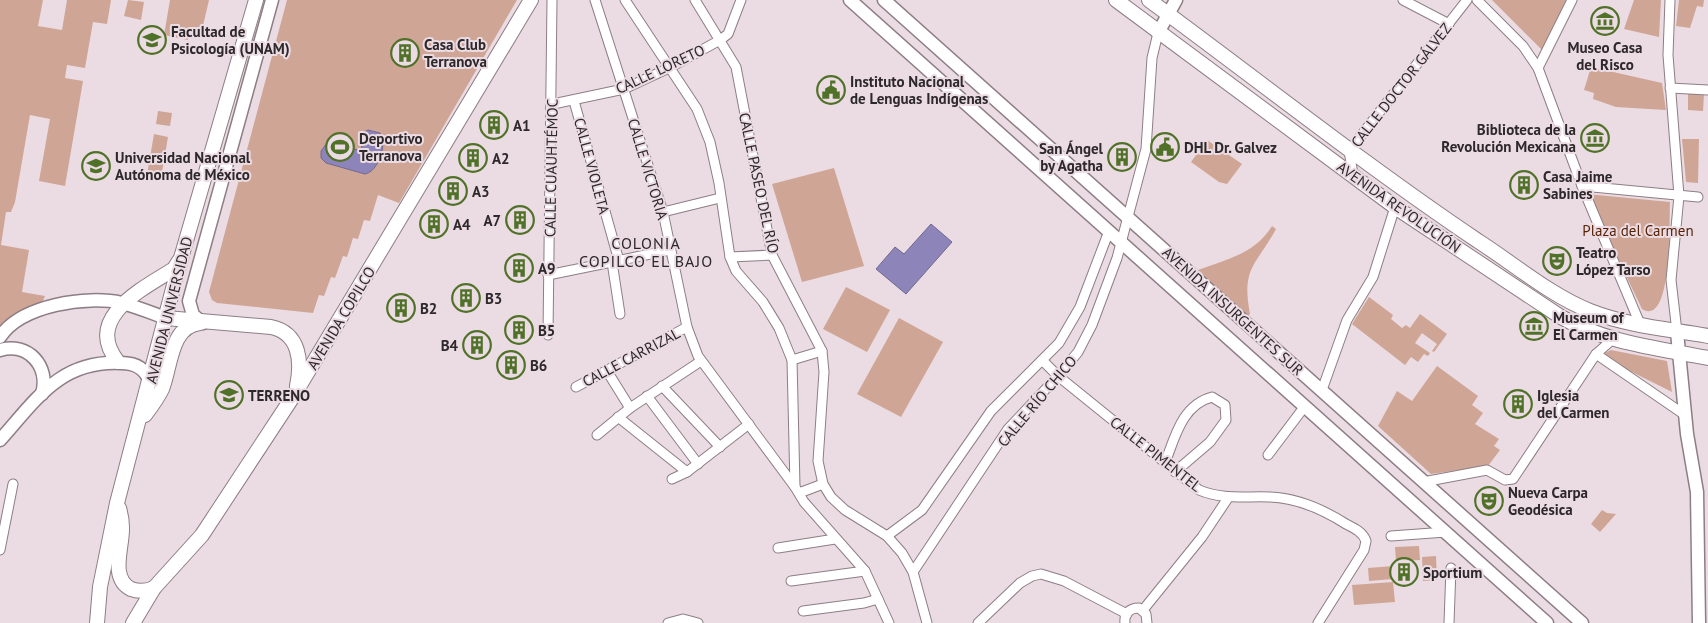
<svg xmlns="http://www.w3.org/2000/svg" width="1708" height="623" viewBox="0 0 1708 623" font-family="'PT Sans',sans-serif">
  <rect width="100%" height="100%" fill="#ebdbe3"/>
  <g fill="#cfa695">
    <path d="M0,0H43L38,26L62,30L67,0H111L107,24L93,22L85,68L67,65L65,78L83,81L65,186L39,181L50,119L30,115L15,202L11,212H6L1,245L29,250L22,292L45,296L39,310L0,338Z"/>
    <path d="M128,0L144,2L141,20L124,16Z"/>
    <path d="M170,0H209L202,30L190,27L188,40L164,35Z"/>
    <path d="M287,0H517L399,203L378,195L370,221L364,220L358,239L353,238L347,257L343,256L335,278L331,277L324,296L319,295L313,313L217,303L212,300L209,292Z"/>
    <path d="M1492,0H1568L1543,51Z"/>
    <path d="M1634,0H1661L1659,37L1624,29Z"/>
    <path d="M1679,0H1704L1703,7L1697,6L1690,28L1676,26Z"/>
    <path d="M1591,67L1662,83L1666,110L1616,107L1593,99L1594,93L1584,90Z"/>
    <path d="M1688,93L1704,94L1703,111L1688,110Z"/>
    <path d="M158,111L172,113L170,126L156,124Z"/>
    <path d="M154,134L168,137L161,178L147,175Z"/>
    <path d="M1682,139H1699L1698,183L1686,182Z"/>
    <path d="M1207,140L1242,164L1227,184L1219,182L1191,162Z"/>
    <path d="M834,168L864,266L802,282L772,184Z"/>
    <path d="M1587,194L1670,202C1669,218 1673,328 1642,309Z"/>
    <path d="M1272,226L1276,229C1256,266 1241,267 1250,314L1247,317L1198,270C1225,260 1255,254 1272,226Z"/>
    <path d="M846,287L890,310L867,352L823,329Z"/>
    <path d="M1369,297L1393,315L1391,319L1402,328L1406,325L1410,328L1420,314L1447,334L1434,352L1432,351L1437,344L1422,333L1415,343L1430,353L1428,356L1424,354L1418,362L1411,357L1405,365L1352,324Z"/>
    <path d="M899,318L943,342L901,417L857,394Z"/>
    <path d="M1611,350L1667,361L1672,392L1608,360L1605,353Z"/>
    <path d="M1437,366L1478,396L1472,405L1483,413L1475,424L1499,439L1494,446L1500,450L1488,466L1431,474L1378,426L1397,391L1412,401Z"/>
    <path d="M1602,510L1607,513L1616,514L1600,532L1591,524Z"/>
    <path d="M1419,546L1420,560L1396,561L1395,547Z"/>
    <path d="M1436,556L1437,580L1423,581L1422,557Z"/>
    <path d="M1393,566V579L1369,581L1368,568Z"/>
    <path d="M1393,582L1395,602L1354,605L1352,585Z"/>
  </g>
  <g fill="#8d85ba" stroke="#70698f">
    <path d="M368,130L380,133C388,144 378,172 365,174L326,163L321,158V151L327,143L363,151C360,143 358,134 368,130Z"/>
    <path d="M931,224L952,242L906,294L876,269L895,247L904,254Z"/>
  </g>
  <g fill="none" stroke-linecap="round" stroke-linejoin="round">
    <defs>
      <g id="street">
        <path d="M595,0L663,212L687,327L698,356L795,487L804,502L865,571L889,623"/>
        <path d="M625,0L697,109L710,142L719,183L730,257L736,271L763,302L779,328L792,360L795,487"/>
        <path d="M695,0L736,67L772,255L822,351L824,372L818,461L823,484L831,497L845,510L887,536L902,553L913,572L927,623"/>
        <path d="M1403,0L1449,24"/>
        <path d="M1477,0L1523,46L1538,68L1582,186L1640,324"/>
        <path d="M1670,0L1668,55L1679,196L1671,280L1677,332"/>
        <path d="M1538,68L1572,0"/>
        <path d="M1670,88L1708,90"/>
        <path d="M574,101L619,261"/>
        <path d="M553,104L624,89L671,67L720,40L728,34L741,0"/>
        <path d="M1353,174L1349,151L1467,0"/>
        <path d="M1582,186L1698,197"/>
        <path d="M663,212L720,198"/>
        <path d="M730,257L772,255"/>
        <path d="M612,262L620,314"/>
        <path d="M548,275L670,250"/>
        <path d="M548,335L552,0"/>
        <path d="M1596,354L1685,415"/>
        <path d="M792,360L822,351"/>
        <path d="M1043,361L1058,376L1199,490C1223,500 1245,496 1270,497C1297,498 1324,510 1346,524C1354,528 1363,532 1366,541L1364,550L1318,623"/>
        <path d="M607,371L630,408"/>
        <path d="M662,386L720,447"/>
        <path d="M576,387L687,327"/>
        <path d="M1322,390L1347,320L1373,277L1395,207"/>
        <path d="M647,396L698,464"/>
        <path d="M618,417L687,472"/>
        <path d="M597,435L630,408L701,361"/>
        <path d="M1268,455L1305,406"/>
        <path d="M1165,463C1175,437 1182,405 1212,397L1225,405L1226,420L1210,442L1175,472"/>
        <path d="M672,479L687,472L749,424"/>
        <path d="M1423,482L1487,470L1505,480L1513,479L1596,354L1613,339"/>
        <path d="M799,493L823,484"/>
        <path d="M887,536L922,510L991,411L1059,343L1080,307L1109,231"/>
        <path d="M1391,536L1446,532"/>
        <path d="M778,548L835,539"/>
        <path d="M0,550L13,484"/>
        <path d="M913,572L1008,429L1058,376L1078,352L1092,325L1117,258L1146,149L1152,58L1158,33"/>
        <path d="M791,581L865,571"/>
        <path d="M1143,610L1202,537L1228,498"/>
        <path d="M803,611L864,603L878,599"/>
        <path d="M668,623L683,619L698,623"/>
        <path d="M978,623L1020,583L1032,576L1041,574L1064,581L1127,614"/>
        <path d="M1125,623C1124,614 1129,608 1139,608L1146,614L1147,623"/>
        <path d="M1449,623L1451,568"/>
      </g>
      <g id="secondary">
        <path d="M850,0L1547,623"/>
        <path d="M884,0L1582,623"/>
        <path d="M1158,33L1176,0"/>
        <path d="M203,323L193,315L189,301L272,0"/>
        <path d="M1677,332L1687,434L1697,492L1699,623"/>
        <path d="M0,337C21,305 87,295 122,303C137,307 152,313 166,318"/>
        <path d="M0,350C28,342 50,366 42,394"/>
        <path d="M0,440C36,400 60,360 121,363C135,363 146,368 150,383"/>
      </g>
      <g id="primary">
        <path d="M1116,0L1395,207L1561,317C1606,343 1658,348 1708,358"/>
        <path d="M1149,0C1258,80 1365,165 1478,241C1514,264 1550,295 1590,311C1628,326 1669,329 1708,336"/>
        <path d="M166,318L271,327C300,333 302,362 297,386"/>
        <path d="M118,362C83,318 142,289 174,269L179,261"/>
        <path d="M145,415C151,407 157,399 162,389C171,367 170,326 200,323"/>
        <path d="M119,508C121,515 122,521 122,527C123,546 109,578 131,589C139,592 147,591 154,588"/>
        <path d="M97,623L100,587L117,503L181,258L256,0"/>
        <path d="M133,623L154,588L202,535L294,395L531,0"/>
      </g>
    </defs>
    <use href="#street" stroke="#8d7e85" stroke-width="11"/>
    <use href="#secondary" stroke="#8d7e85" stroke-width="15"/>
    <use href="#primary" stroke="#8d7e85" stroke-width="16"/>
    <use href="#street" stroke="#fff" stroke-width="9"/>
    <use href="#secondary" stroke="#fff" stroke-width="12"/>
    <use href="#primary" stroke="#fff" stroke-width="14"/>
  </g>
  <defs>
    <symbol id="museum-ring" viewBox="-11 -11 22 22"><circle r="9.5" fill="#ebdbe3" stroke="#507128" stroke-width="1.5"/><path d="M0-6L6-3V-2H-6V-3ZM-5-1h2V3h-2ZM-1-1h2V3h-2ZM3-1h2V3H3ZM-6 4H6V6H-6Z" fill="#507128"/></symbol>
    <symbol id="university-ring" viewBox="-11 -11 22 22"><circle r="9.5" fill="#ebdbe3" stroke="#507128" stroke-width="1.5"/><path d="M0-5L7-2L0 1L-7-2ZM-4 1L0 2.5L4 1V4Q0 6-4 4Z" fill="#507128"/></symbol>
    <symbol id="building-ring" viewBox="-11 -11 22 22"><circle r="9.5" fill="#ebdbe3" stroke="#507128" stroke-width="1.5"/><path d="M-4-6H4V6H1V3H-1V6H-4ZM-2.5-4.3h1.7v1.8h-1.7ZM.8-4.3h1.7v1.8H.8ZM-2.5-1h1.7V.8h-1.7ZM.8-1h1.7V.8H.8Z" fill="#507128"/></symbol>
    <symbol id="civic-ring" viewBox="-11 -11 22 22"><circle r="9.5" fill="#ebdbe3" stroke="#507128" stroke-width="1.5"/><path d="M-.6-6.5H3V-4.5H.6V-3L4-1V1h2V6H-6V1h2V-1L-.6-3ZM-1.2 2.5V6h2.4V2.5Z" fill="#507128"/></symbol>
    <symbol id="stadium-ring" viewBox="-11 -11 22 22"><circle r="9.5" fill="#ebdbe3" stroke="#507128" stroke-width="1.5"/><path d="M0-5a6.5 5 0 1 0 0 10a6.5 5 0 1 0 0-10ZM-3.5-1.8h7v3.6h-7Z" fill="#507128"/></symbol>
    <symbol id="theatre-ring" viewBox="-11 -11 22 22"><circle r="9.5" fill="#ebdbe3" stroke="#507128" stroke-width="1.5"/><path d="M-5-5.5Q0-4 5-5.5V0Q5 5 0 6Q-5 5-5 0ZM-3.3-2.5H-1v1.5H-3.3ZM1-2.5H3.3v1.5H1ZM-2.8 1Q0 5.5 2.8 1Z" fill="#507128"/></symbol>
  </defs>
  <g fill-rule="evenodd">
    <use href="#museum-ring" x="1589" y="5" width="32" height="32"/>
    <use href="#university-ring" x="136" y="24" width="32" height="32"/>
    <use href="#building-ring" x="389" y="37" width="32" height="32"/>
    <use href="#civic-ring" x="815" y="74" width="32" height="32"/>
    <use href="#building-ring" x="478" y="109" width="32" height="32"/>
    <use href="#museum-ring" x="1579" y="122" width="32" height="32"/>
    <use href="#stadium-ring" x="324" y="131" width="32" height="32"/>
    <use href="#civic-ring" x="1149" y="131" width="32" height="32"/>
    <use href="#building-ring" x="1106" y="141" width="32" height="32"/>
    <use href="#building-ring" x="457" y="142" width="32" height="32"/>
    <use href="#university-ring" x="80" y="150" width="32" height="32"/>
    <use href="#building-ring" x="1508" y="169" width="32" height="32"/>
    <use href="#building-ring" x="437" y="175" width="32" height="32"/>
    <use href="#building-ring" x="504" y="204" width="32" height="32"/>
    <use href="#building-ring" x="418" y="208" width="32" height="32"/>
    <use href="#theatre-ring" x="1541" y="245" width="32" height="32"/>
    <use href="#building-ring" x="503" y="252" width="32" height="32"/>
    <use href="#building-ring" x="450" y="282" width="32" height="32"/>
    <use href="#building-ring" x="385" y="292" width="32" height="32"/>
    <use href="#museum-ring" x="1518" y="310" width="32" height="32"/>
    <use href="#building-ring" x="503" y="314" width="32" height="32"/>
    <use href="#building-ring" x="461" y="329" width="32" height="32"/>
    <use href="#building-ring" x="495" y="349" width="32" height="32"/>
    <use href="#university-ring" x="213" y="379" width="32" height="32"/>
    <use href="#building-ring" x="1502" y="388" width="32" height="32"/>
    <use href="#theatre-ring" x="1473" y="485" width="32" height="32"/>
    <use href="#building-ring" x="1388" y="556" width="32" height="32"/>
  </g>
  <g text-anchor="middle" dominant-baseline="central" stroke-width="4" stroke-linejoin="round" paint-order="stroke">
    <g font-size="15" font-weight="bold" fill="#2d282a" stroke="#ebdbe3" text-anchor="start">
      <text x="171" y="31">Facultad de<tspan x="171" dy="17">Psicología (UNAM)</tspan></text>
      <text x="424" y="44">Casa Club<tspan x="424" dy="17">Terranova</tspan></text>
      <text x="1605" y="47" text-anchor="middle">Museo Casa<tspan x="1605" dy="17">del Risco</tspan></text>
      <text x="850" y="81">Instituto Nacional<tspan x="850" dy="17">de Lenguas Indígenas</tspan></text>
      <text x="513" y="125">A1</text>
      <text x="1576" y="129" text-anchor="end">Biblioteca de la<tspan x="1576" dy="17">Revolución Mexicana</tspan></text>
      <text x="359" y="138">Deportivo<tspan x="359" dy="17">Terranova</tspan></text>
      <text x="1184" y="147">DHL Dr. Galvez</text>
      <text x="1103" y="148" text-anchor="end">San Ángel<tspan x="1103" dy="17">by Agatha</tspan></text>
      <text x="115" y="157">Universidad Nacional<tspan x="115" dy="17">Autónoma de México</tspan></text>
      <text x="492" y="158">A2</text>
      <text x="1543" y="176">Casa Jaime<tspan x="1543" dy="17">Sabines</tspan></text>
      <text x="472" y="191">A3</text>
      <text x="501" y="220" text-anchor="end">A7</text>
      <text x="453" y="224">A4</text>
      <text x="1576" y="252">Teatro<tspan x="1576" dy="17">López Tarso</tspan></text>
      <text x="538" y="268">A9</text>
      <text x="485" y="298">B3</text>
      <text x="420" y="308">B2</text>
      <text x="1553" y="317">Museum of<tspan x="1553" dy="17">El Carmen</tspan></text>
      <text x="538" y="330">B5</text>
      <text x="458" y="345" text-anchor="end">B4</text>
      <text x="530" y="365">B6</text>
      <text x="248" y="395">TERRENO</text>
      <text x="1537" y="395">Iglesia<tspan x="1537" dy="17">del Carmen</tspan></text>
      <text x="1508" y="492">Nueva Carpa<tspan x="1508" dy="17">Geodésica</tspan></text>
      <text x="1423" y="572">Sportium</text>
    </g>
    <g font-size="15" fill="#2d282a" stroke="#ebdbe3">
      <text transform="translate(660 69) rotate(-25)">CALLE LORETO</text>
      <text transform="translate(1401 85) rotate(-52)">CALLE DOCTOR GÁLVEZ</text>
      <text transform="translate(592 166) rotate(75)">CALLE VIOLETA</text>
      <text transform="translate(551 168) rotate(-89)">CALLE CUAUHTÉMOC</text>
      <text transform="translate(648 169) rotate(73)">CALLE VICTORIA</text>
      <text transform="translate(759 183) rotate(78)">CALLE PASEO DEL RÍO</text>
      <text transform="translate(1399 207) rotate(35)">AVENIDA REVOLUCIÓN</text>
      <text transform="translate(169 310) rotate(-76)">AVENIDA UNIVERSIDAD</text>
      <text transform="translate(1233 311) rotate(42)">AVENIDA INSURGENTES SUR</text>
      <text transform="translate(341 318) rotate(-59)">AVENIDA COPILCO</text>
      <text transform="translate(631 357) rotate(-28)">CALLE CARRIZAL</text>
      <text transform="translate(1037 401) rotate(-50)">CALLE RÍO CHICO</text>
      <text transform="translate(1156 454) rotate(38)">CALLE PIMENTEL</text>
    </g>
    <g font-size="15" fill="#541f03" stroke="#ebdbe3">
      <text x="1638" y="230">Plaza del Carmen</text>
    </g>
    <g font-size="16" letter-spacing="1" fill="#2d282a" stroke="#ebdbe3">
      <text x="646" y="243">COLONIA<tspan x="646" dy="18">COPILCO EL BAJO</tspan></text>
    </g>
  </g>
</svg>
